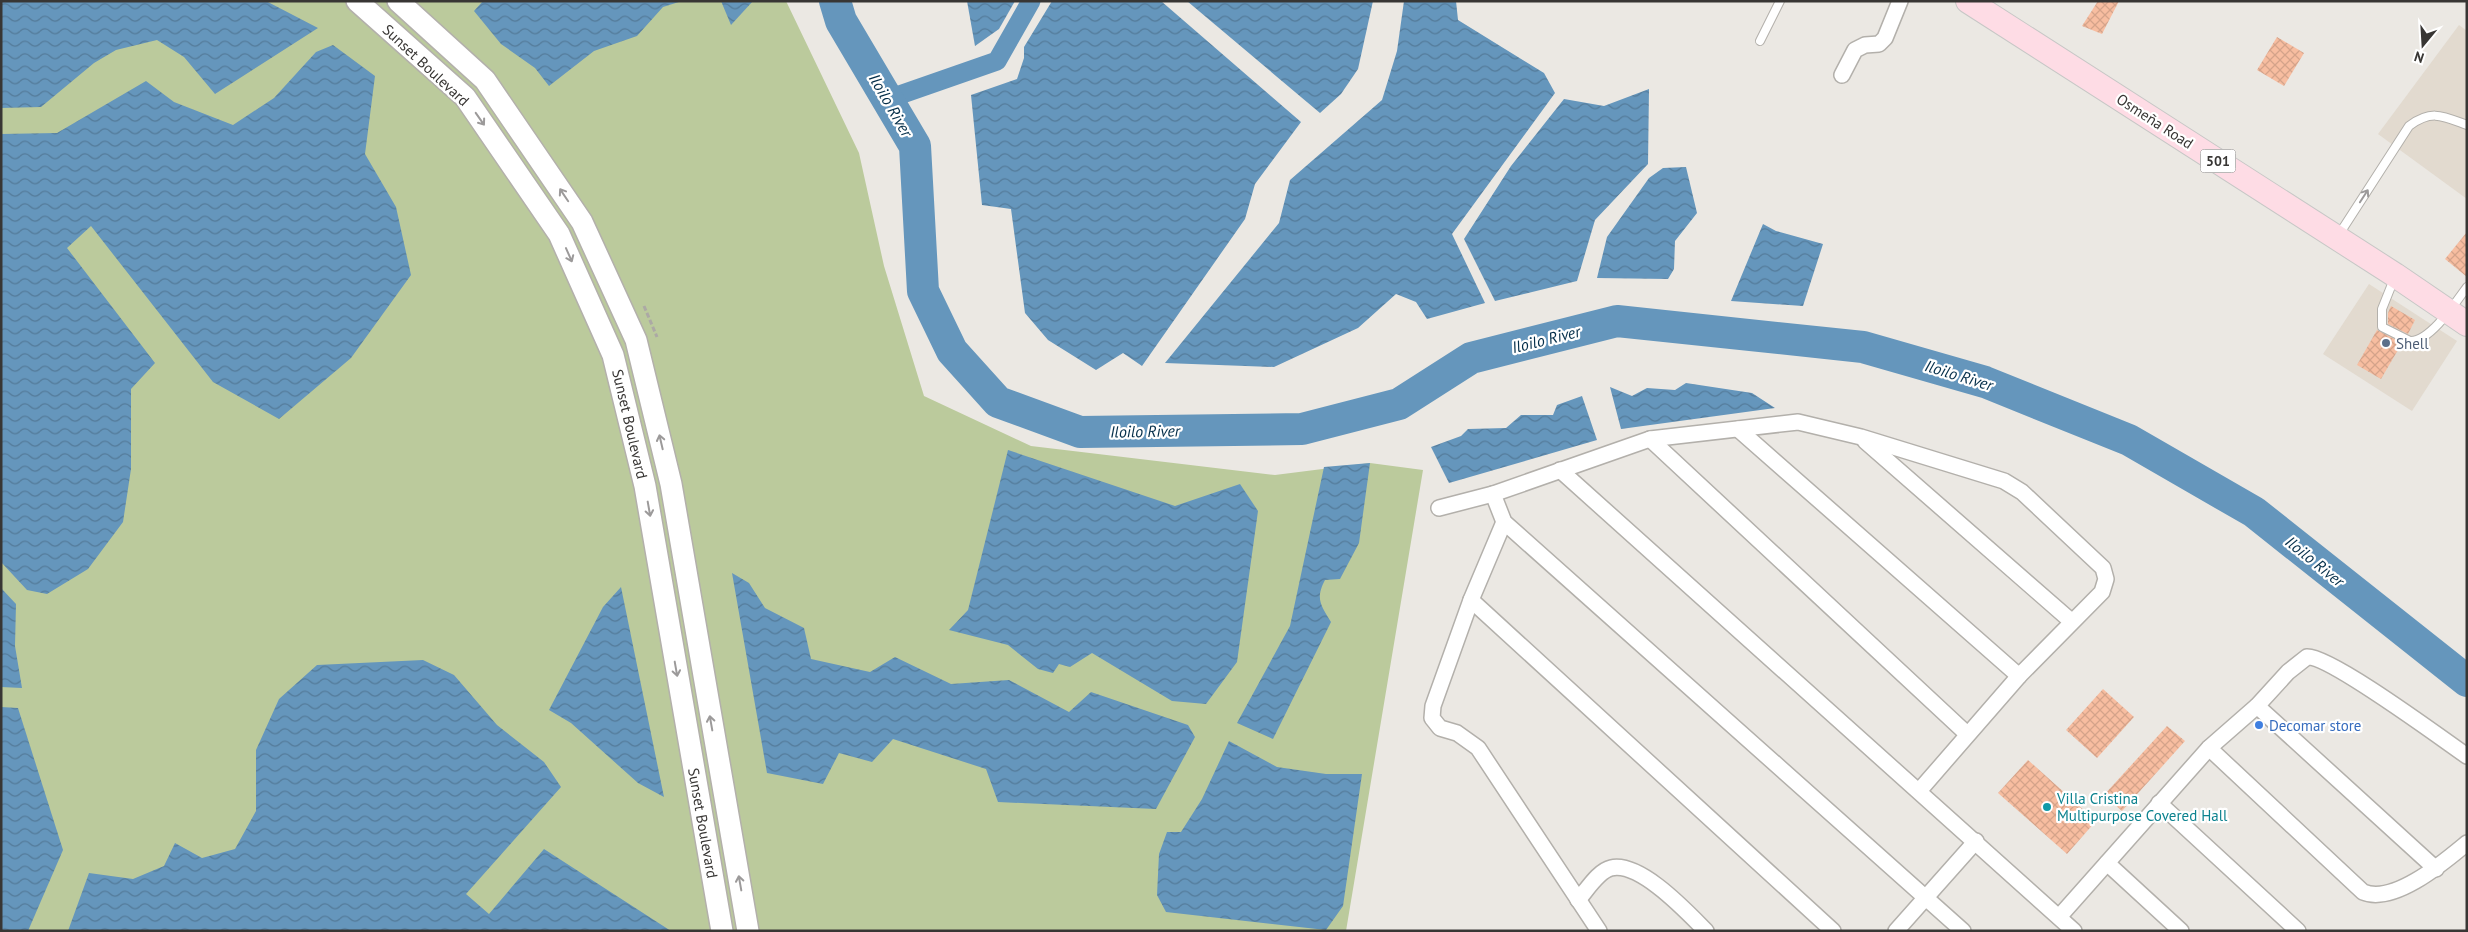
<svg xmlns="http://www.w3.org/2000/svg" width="2468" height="932" viewBox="0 0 2468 932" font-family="'PT Sans',sans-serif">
  <defs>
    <pattern id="water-waves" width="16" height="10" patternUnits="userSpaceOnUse" patternTransform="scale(1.25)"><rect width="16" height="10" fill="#6596bc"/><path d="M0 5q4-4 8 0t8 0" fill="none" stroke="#547b9a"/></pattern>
    <pattern id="building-cross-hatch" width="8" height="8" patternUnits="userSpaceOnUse" patternTransform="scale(1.25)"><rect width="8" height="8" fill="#f7bda0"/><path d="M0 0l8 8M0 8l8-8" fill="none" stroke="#d4a38a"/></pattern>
  </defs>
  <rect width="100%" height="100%" fill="#ebe8e3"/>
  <g fill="#e2dacf">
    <path d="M2459,25L2467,31V199L2378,134Z"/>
    <path d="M2369,284L2457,341L2412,411L2323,354Z"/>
  </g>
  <path fill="#bbca9c" d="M1,1H786L859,153L884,266L924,396L1031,446L1275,475L1370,463L1423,470L1346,931H1Z"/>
  <g fill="url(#water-waves)">
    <path d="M1,1H266L318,28L215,94L184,57L157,40L116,50L94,63L41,107L1,108Z"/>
    <path d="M483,1H682L663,7L637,36L594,51L549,86L535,68L501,44L474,11Z"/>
    <path d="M721,1H753L731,25Z"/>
    <path d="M967,1H1015L999,29L975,46Z"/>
    <path d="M1052,1H1161L1301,122L1255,184L1245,219L1142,366L1123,353L1096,370L1048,340L1025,313L1011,209L982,205L971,95L1017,79L1024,58V47Z"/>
    <path d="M1187,1H1373L1358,69L1341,94L1320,113Z"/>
    <path d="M1404,1H1456L1458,20L1544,73L1555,93L1452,234L1485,303L1427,319L1416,302L1396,294L1358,328L1274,367L1165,363L1279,223L1290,180L1382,100L1397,51Z"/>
    <path d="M333,45L375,76L365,154L396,207L411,275L351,358L279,419L213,382L91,226L67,248L155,363L131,389V469L123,522L88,569L47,594L27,590L1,562V134L57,133L146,81L174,102L233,125L274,98L316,52Z"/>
    <path d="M1649,89L1648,164L1595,220L1577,281L1495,301L1464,239L1511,166L1564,99L1604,106Z"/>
    <path d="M1686,167L1697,213L1675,241L1674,269L1668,279L1597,278L1607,237L1649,178L1663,168Z"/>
    <path d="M1763,224L1776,231L1823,244L1803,306L1731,301Z"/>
    <path d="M1686,383L1752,393L1775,408L1621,429L1610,387L1632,396L1647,388L1675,390Z"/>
    <path d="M1582,396L1597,440L1449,483L1431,447L1461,436L1468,429L1506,428L1521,415H1553L1557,405Z"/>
    <path d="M1008,450L1175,506L1240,484L1258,511L1237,662L1206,704L1172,701L1092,653L1070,667L1059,664L1053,673L1038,669L1008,645L949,630L968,610Z"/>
    <path d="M1370,463L1359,543L1340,579L1325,580C1315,599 1321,605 1331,622L1273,739L1237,723L1290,626L1324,467Z"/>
    <path d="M732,573L749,583L765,608L804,628L811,659L870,672L895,657L951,684L1009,680L1069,712L1091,692L1188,725L1195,737L1156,809L998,802L986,769L893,739L872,762L839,753L823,784L767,773Z"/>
    <path d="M621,587L664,797L638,783L571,723L549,710L603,607Z"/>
    <path d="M1,588L16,604L15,646L22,688L1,687Z"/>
    <path d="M423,660L454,675L497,725L544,762L561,787L466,894L489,914L544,849L671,931H68L89,873L133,879L164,866L175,843L202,858L235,849L256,811V750L279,699L317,665Z"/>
    <path d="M1,707L18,708L63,850L28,931H1Z"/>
    <path d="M1229,741L1277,767L1326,774H1362L1343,906L1326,930L1166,912L1157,895L1159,854L1167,832H1181L1202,799Z"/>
  </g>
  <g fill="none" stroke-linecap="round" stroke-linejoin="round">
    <path stroke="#6596bc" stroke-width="19" d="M888,99L997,61L1031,1"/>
    <path stroke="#6596bc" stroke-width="32" d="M835,1L841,21L915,146L923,291L952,351L998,402L1080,432L1302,429L1399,404L1471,358L1617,321L1863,347L1985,382L2129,440L2254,512L2467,681"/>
  </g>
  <g fill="url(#building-cross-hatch)">
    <path d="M2098,1H2119L2102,34L2082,26Z"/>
    <path d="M2277,37L2304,53L2284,86L2257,70Z"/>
    <path d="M2467,232V277L2445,259Z"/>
    <path d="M2391,306L2415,320L2408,334L2388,324V313Z"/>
    <path d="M2377,330L2402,343L2381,379L2357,365Z"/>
    <path d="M2103,689L2134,717L2097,758L2066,730Z"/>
    <path d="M2167,726L2185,741L2122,811L2104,795Z"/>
    <path d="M2028,760L2096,821L2067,854L1998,793Z"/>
  </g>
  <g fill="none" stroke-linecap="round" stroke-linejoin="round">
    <defs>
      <g id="service">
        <path d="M1760,41L1780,1"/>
        <path d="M2338,236L2409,126C2432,109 2443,116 2467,125"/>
        <path d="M2394,279L2382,309V327L2410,341C2430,342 2456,302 2467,287"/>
      </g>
      <g id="minor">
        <path d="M1842,75L1855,50L1865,45L1879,44L1885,38L1900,1"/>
        <path d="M1738,429L2019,676"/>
        <path d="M1650,439L1967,734"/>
        <path d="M1865,441L2071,621"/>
        <path d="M1560,470L2074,931"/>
        <path d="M1493,494L1504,522L1963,931"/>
        <path d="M1439,508L1493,494L1650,439L1798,422L1861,437L2004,481L2022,492L2103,568L2106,579L2102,592L2019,676L1919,791"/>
        <path d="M1504,522L1471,600L1433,706L1432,718L1440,728L1457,733L1478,748L1599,931"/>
        <path d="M1471,600L1833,931"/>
        <path d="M2257,706L2436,869"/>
        <path d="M2209,748L2363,892C2394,905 2444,862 2467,843"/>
        <path d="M2159,803L2298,931"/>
        <path d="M2107,863L2181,931"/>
        <path d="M1578,900C1587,890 1598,871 1611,868C1640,861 1687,912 1706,931"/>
        <path d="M2059,917L2209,748L2257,706L2288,672L2307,657C2329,655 2441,738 2467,756"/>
        <path d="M1896,931L1976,841"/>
      </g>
      <g id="secondary">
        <path d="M357,1L465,97L559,234L613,355L645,486L722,931"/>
        <path d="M398,1L485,80L582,222L636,340L671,484L748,931"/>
      </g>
      <path id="primary" d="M1968,1L2395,275L2467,324"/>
    </defs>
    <use href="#service" stroke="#b3b0ab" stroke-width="10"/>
    <use href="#minor" stroke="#b3b0ab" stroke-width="18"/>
    <use href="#secondary" stroke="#b3b0ab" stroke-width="24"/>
    <use href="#primary" stroke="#c7c7c6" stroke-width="26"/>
    <path stroke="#aca9a5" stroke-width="3" stroke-dasharray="5 2.5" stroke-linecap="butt" d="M644,306L657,337"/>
    <use href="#service" stroke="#fff" stroke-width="8"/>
    <use href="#minor" stroke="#fff" stroke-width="15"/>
    <use href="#secondary" stroke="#fff" stroke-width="21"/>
    <use href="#primary" stroke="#fedce5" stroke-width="24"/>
  </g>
  <defs><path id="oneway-shaft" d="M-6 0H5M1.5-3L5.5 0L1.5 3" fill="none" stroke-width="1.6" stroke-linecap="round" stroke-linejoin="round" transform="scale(1.25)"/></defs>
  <g stroke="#9c9a9a">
    <use href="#oneway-shaft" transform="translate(480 119) rotate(55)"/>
    <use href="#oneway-shaft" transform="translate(564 195) rotate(-124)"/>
    <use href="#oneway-shaft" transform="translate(2364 196) rotate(-57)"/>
    <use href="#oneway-shaft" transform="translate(569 255) rotate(66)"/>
    <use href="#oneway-shaft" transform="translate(661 442) rotate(-103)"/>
    <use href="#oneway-shaft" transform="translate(649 509) rotate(80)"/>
    <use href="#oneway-shaft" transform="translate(676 669) rotate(80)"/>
    <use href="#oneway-shaft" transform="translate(711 723) rotate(-100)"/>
    <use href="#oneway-shaft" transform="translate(740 883) rotate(-100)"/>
  </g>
  <circle fill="#5c6f8a" stroke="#fff" stroke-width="2" cx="2386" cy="343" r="5"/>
  <circle fill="#3f7fe0" stroke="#fff" stroke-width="2" cx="2259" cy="725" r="5"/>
  <circle fill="#0f9aa8" stroke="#fff" stroke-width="2" cx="2047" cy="807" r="5"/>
  <g text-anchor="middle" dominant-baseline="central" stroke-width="4.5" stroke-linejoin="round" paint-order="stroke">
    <rect fill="#fff" stroke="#747271" stroke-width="1" x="2200.5" y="149.5" width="35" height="23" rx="4"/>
    <g font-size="14" font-weight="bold" fill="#383634">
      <text x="2218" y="161">501</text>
    </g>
    <g font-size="15" fill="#383634" stroke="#fff">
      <text transform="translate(426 65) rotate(43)">Sunset Boulevard</text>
      <text transform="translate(2155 121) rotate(33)">Osmeña Road</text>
      <text transform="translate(630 424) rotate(77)">Sunset Boulevard</text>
      <text transform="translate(703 823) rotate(80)">Sunset Boulevard</text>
    </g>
    <g font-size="15" fill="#4e5e75" stroke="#fff" text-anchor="start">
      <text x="2396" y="343">Shell</text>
    </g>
    <g font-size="15" fill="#366cbe" stroke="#fff" text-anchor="start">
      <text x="2269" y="725">Decomar store</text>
    </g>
    <g font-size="15" fill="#0d838f" stroke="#fff" text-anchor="start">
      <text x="2057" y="798">Villa Cristina<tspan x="2057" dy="17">Multipurpose Covered Hall</tspan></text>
    </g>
    <g font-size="16" font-style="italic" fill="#042e49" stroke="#fff">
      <text transform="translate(891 105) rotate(60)">Iloilo River</text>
      <text transform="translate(1546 339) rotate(-14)">Iloilo River</text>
      <text transform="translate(1959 375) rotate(17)">Iloilo River</text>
      <text transform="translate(1145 431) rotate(-1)">Iloilo River</text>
      <text transform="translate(2315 561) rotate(39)">Iloilo River</text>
    </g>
  </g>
  <rect width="2468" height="932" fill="none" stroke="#383634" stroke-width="5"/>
  <g transform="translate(2423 45) rotate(198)" stroke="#ffffff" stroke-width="4" paint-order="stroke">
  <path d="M0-4L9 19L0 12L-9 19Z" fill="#383634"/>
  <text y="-8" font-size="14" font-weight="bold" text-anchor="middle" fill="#383634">N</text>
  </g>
</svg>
